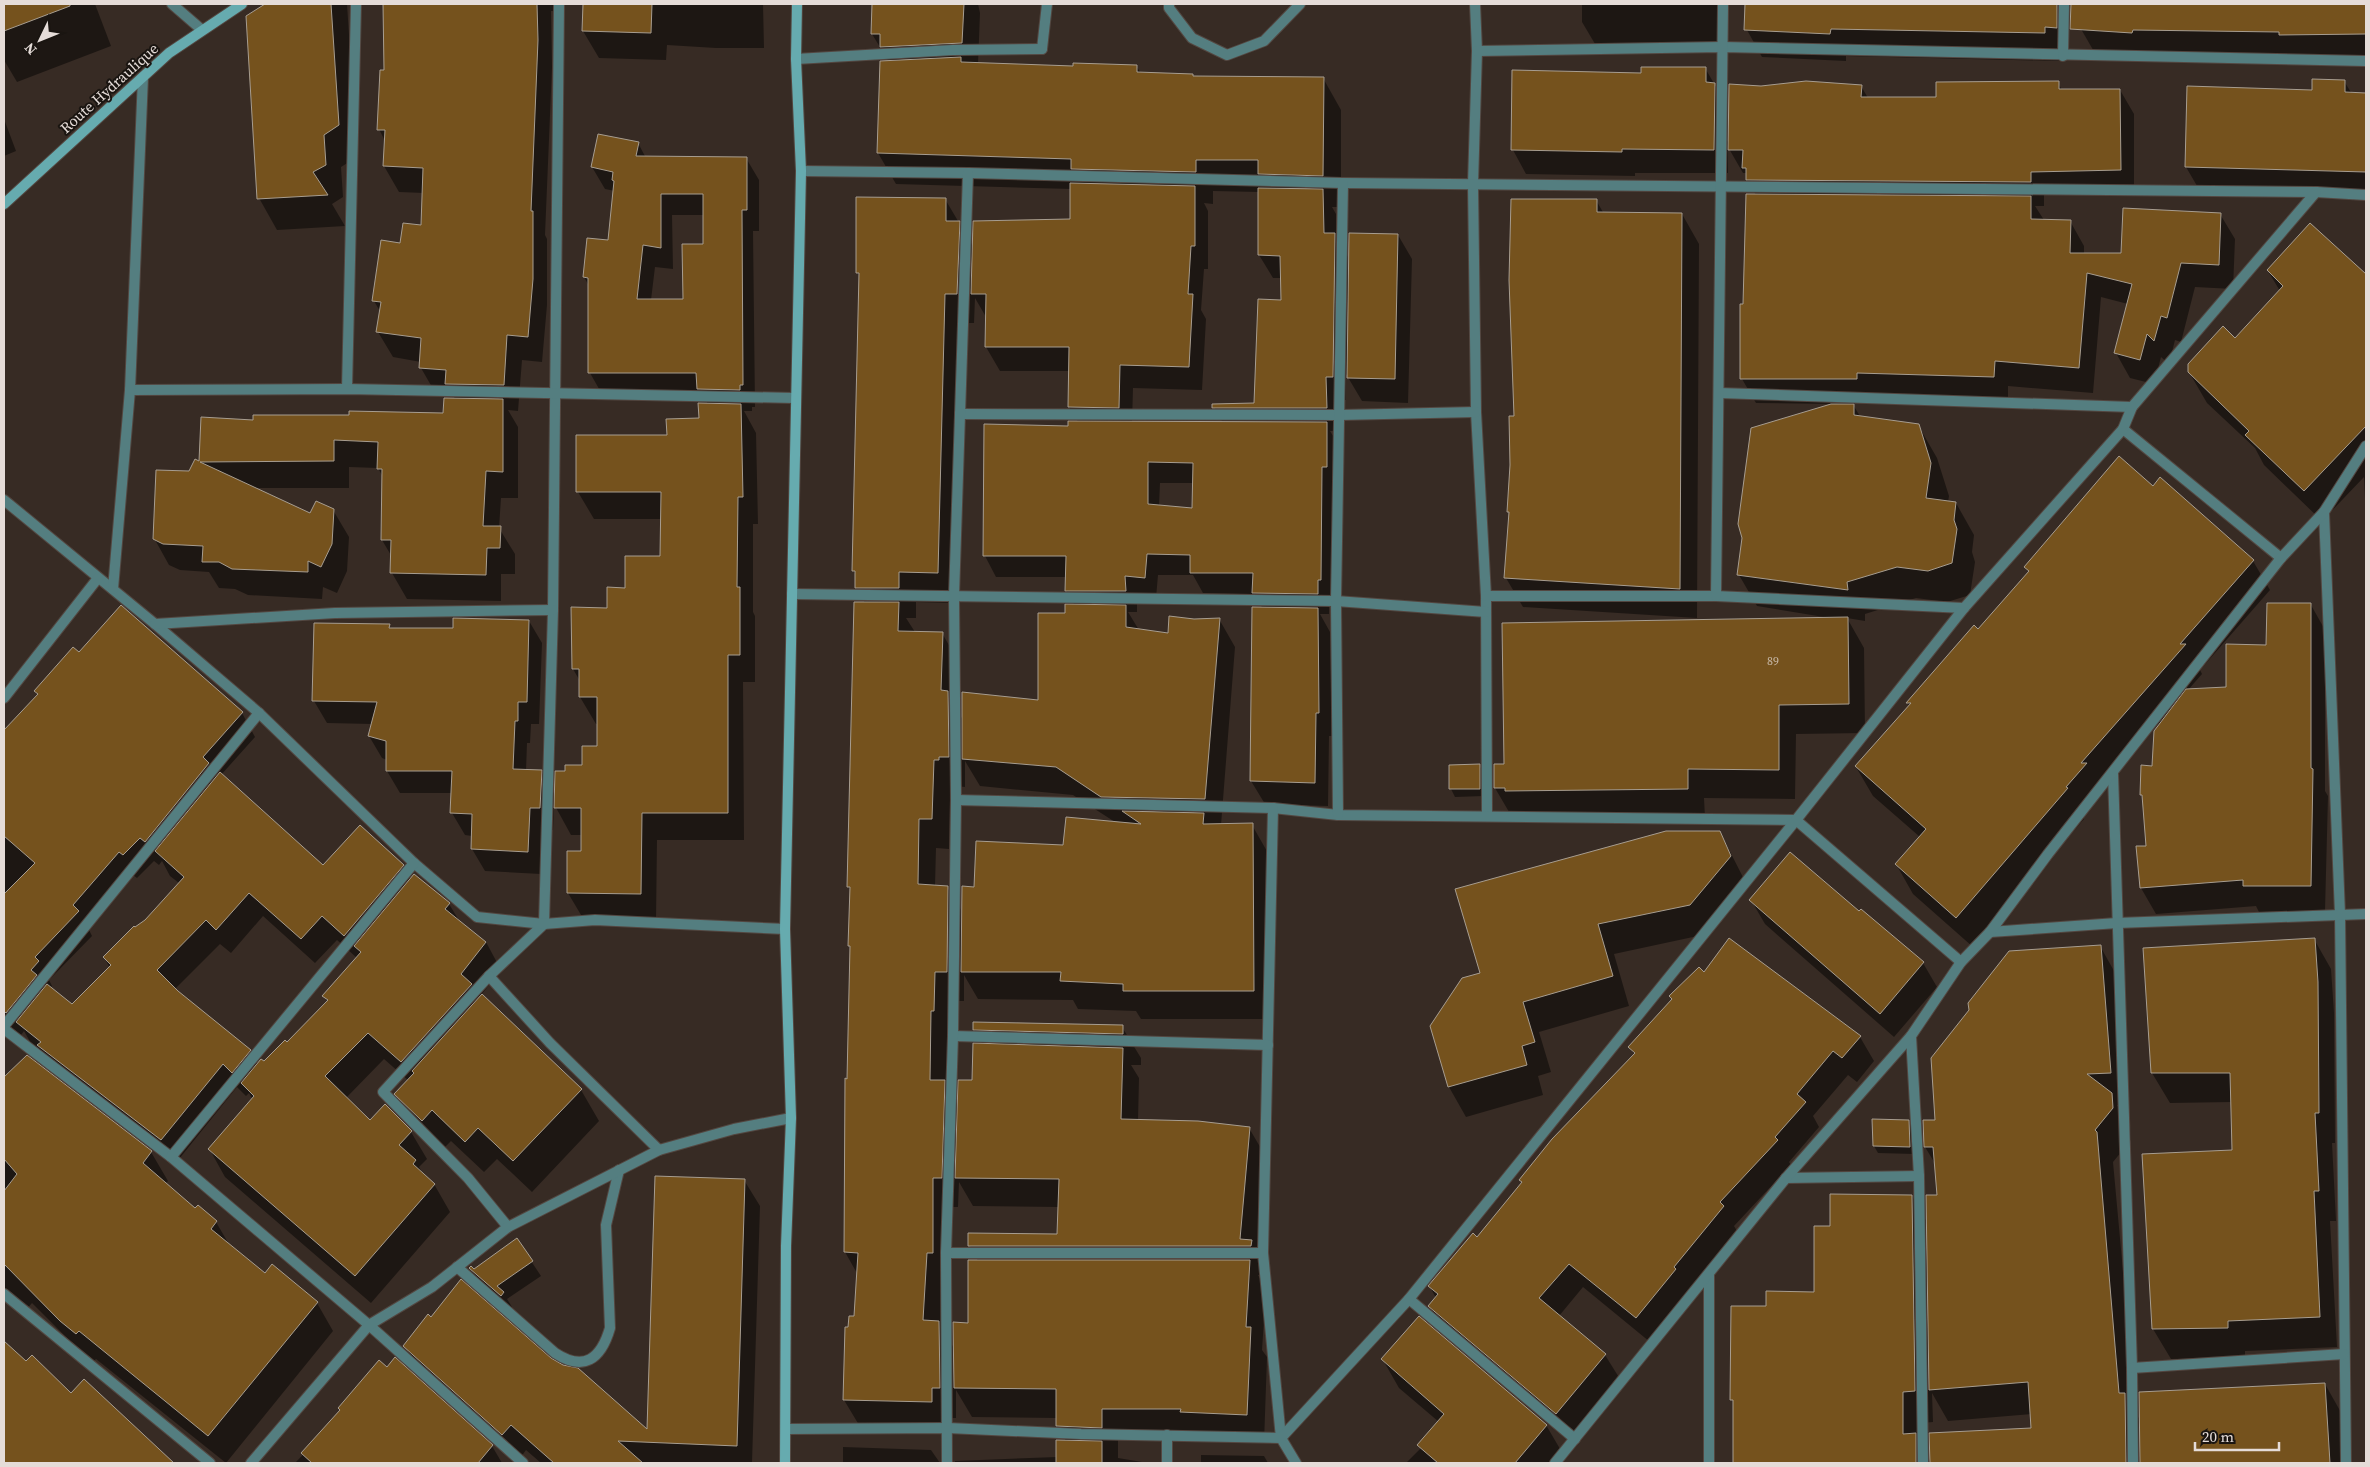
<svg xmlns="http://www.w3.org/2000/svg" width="2370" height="1467" viewBox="0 0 2370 1467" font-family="'Source Serif 4',serif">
  <rect width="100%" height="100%" fill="#372b24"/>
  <g fill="#0007" fill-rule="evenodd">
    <path d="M4,4H95L111,46L17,82L4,60Z"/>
    <path d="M267,4H347L357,157L341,167L343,197L332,204L345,226L277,230L259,198L247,17Z"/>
    <path d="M384,4H553V11H551L552,67L545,235L547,239V305L542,362L522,360L518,411L508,410L518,427V498H501L499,528L515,554V574H501V601L407,599L392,573V557L382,540L383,477L378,468L349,467V488H254L311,515L333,510L349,537L347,571L337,593L323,587L322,599L248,595L235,589L219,588L209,572L180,570L169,565L154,538L190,473L200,463L202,418L255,421L444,415L455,399L453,395L436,394L421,368V362L393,357L378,332L381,313L374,301L401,245L422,227L424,193L399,192L384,166L385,141L379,129L385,72Z"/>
    <path d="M584,4H763L764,48H716L667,45L666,60L599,58L583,31Z"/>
    <path d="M873,4H978L980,13L978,64L1074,67L1136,66L1141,73L1194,77L1323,78L1341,110V207H1332L1336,214V237L1350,260L1398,235L1412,259L1408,403L1362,401L1346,374V400H1339V431H1330L1338,444L1332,601H1329V614H1320L1330,632L1332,736H1329L1328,806L1265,804L1251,781L1253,609H1263L1254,594L1203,593L1193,575H1158L1156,598L1137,597V612H1128L1139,630L1169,635L1194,620L1219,619L1235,647L1221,825H1252L1268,853L1270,1019H1141L1136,1011L1078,1009L1073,1000L978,999L964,975V1001H952L947,1086L959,1107L974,1081L983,1045L974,1029L1122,1027L1141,1058V1065H1131L1139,1078L1138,1121L1249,1128L1266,1157L1257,1252L1267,1275H1258L1266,1290L1262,1350L1267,1357L1264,1443L1118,1437V1458L1148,1463H955V1461L1057,1457L1066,1441L1057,1426V1418L972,1417L956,1390V1418H949V1432L862,1430L844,1400L850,1329L855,1317L858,1275L845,1252L846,1080H848L851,949L850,946L851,891L848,886L865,603L856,588V576L853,570L861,278L857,272L945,199L974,248L1071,220L1072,189L896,184L878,153L889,62L872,34ZM1213,191L1259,192V255L1273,278H1282V302L1255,404L1214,407L1223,423H1132L1133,388L1202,390L1206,319L1201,310L1204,269H1208V211L1204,203L1213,204ZM975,298L986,317V347L1000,371H1070L1069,407L1078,422L1069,427L985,556L996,577H1067L1066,590L1075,606L1066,614L1039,701L963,720L958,711L959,663L942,633L915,632L906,618H916V602L955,603L962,323H974ZM1160,483H1194L1193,509L1159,506ZM965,761L980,786L1073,795L1115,822L975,888L963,913L947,887L935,886L936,848L949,849L950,790H956V786L965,787ZM959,1182L973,1206L1059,1207L1058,1235L970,1246L978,1261L969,1324L955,1350L941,1326L950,1207H958Z"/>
    <path d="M1582,4H1722L1723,51L1601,54L1582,22Z"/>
    <path d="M1747,4H2061L2060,61L1846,56V61L1762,57L1747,30Z"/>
    <path d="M2083,4H2366V60L2096,55L2081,29Z"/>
    <path d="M1705,68L1719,92L1721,128L1729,144L1761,87L1861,86L1868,98L1937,99L2058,83L2062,90H2120L2134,114V194L2044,195V206H2035L2044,220L2070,221L2084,246V254H2122L2220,214L2235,239L2233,289L2195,287L2181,342L2175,340L2169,364L2161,357L2154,384L2130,378L2116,353L2128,304L2101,297L2093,393L2008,386V402L1871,398L1870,403H1852L1861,418L1918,425L1937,458L1949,496L1948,502L1956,503L1974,535L1972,552L1975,562L1970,595L1947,602L1916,598L1865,614V621L1847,618L1864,648L1865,733L1796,734L1795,799L1704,798L1705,818L1512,817L1495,788V765H1506L1836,619L1757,606L1739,575L1752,429L1835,404L1756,403L1742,379L1744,306L1756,195L1747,180L1746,173H1743L1728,147V173H1635V176L1526,174L1513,150L1642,74Z"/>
    <path d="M2344,81L2352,94H2365L2366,96V195L2200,191L2186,167L2188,87L2313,91Z"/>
    <path d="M4,119L16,151L4,156Z"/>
    <path d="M638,143L646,158H746L759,180V231H753L755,407H752V411H744L756,433L758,524H753V612L755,616V682H743L744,840H657L656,921L584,920L568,893L582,852V835H571L554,804L553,830H543L541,874L485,871L472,849V836L465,835L452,813V793H400L387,771V760L382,758L369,736L372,724L327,723L314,701L389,625L391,629H454L529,621L542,643L539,724H531L530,743H527L526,771H541L556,797L566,773L583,766L598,748V724H596L580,697V681L573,669L608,609L661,557L662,519H594L578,492L668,436L701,419L708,404L702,395L602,394L590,373L589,286L584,277L609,242L615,191L605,189L592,167ZM672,215H704V245L684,301L651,300L655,267L673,269Z"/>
    <path d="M1596,200L1604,214H1682L1699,244L1697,618L1523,607L1506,578L1515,418Z"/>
    <path d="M2310,224L2366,275V519L2364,477L2322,521L2264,465L2255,448L2207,403L2189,372L2235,340L2280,291L2268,271Z"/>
    <path d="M2153,488L2253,561L2270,590L2200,670L2202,674L2188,690L2227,688L2311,605L2325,630V791L2328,796L2325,911L2259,912L2256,906L2156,914L2141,888L2138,848L2147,847L2143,798L2141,795L2153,767L2159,726L2157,725L2101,789L2103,793L2083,816L2084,819L1973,947L1913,894L1896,864L1920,837L1873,796L1856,767L1909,706L1908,703L1974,627L1978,630L2029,572L2026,567Z"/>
    <path d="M79,654L242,713L255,737L221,775L324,867L403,866L411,880L449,904L460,922L486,942L501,970L481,995L581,1090L599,1121L532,1192L497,1159L484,1172L451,1141L440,1152L414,1126L396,1094L409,1081L384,1059L346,1098L370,1122L411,1132L427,1159L419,1167L424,1176L434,1184L450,1212L371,1303L225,1177L210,1150L253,1100L249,1093L246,1096L237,1087L175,1164L32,1045L24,1031L21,1035L4,1021V732L38,696L36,691ZM154,861L159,865L162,861L170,876L179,883L146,921L104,957L110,968L72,1006L50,988L52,986L49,980L92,936L88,928L133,875L137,878ZM263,916L315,963L337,940L357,958L324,996L328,1002L287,1044L264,1063L258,1065L250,1051L175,989L220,944L231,953Z"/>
    <path d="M1479,765L1484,773V796L1455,797L1451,789Z"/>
    <path d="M1720,832L1748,887L1707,934L1614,954L1629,1006L1539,1032L1551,1072L1538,1076L1543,1095L1466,1117L1449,1087L1481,974Z"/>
    <path d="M1751,900L1859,913L1923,963L1937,987L1894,1037L1765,924Z"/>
    <path d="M2314,939L2331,969L2334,1013L2335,1143H2332L2336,1221H2330L2337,1347L2245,1351V1357L2171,1359L2153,1329L2233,1151L2232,1102L2170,1103L2152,1073Z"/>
    <path d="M2100,946L2118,978L2128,1105H2117L2130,1126L2131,1140L2113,1162L2136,1413L2141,1422L2325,1384L2343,1416L2346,1463H1733V1307L1767,1308L1815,1293L1831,1228L1912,1196L1928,1224L1939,1197L1936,1165L1925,1147L1936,1121ZM1932,1393L1948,1421L2032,1414L2033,1429L1930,1461L1921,1444V1423L1933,1422Z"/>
    <path d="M1704,974L1860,1037L1874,1061L1857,1082L1848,1075L1813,1116L1819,1127L1789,1162L1791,1165L1734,1226L1737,1231L1688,1291L1689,1294L1650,1342L1583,1287L1559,1316L1605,1355L1620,1379L1571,1438L1443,1330L1429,1306L1436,1298L1430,1287L1477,1238L1523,1184L1521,1180L1635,1055L1630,1047Z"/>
    <path d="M27,1057L151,1152L168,1181L165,1184L195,1209L216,1222L230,1246L265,1275L317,1303L333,1331L226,1463L96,1359L93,1362L78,1349L32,1303L26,1310L4,1292V1079Z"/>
    <path d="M1908,1121L1913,1128L1914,1154L1878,1153L1874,1146Z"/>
    <path d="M744,1180L760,1206L752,1463H541L526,1450L518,1461L420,1373L405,1346L432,1319L550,1359L648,1432Z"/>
    <path d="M517,1240L541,1276L507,1299L512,1307L510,1310L479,1283L470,1268L474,1270Z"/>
    <path d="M4,1343L26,1363L71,1394L84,1381L172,1463H4Z"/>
    <path d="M395,1359L492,1446L502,1463H295Z"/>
    <path d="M1383,1360L1546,1425L1563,1454L1555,1463H1406L1421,1448L1419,1445L1439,1422L1399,1388Z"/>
    <path d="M843,1447L931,1450L940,1463H843Z"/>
    <path d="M1201,1455L1264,1456L1268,1463H1201Z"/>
  </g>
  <g fill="#75521d" stroke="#a79d90" fill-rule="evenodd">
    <path d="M4,4H70V6L4,31Z"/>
    <path d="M265,4H331L339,125L324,135L326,165L313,172L328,195L257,199L246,16Z"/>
    <path d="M383,4H537L538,40L531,211H533V279L528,337L507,335L504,385L445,384L446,370L419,368L421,338L376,332L381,302L372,301L381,240L400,243L403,223L421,225L423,168L383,166L385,130H377L380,70H384Z"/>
    <path d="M583,4H652L651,33L582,31Z"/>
    <path d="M872,4H964L962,43L880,47V34H871Z"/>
    <path d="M1745,4H2057V28L2045,27V33L1831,29L1830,34L1744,30Z"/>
    <path d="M2071,4H2366V34L2279,35V32L2133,30L2132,33L2070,29Z"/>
    <path d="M961,57V62L1073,66V63L1137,65V72L1193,74V76L1324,77L1323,176L1258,174V160H1196V172L1071,169V159L877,153L880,61Z"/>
    <path d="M1641,67H1706V82L1715,83L1714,150L1622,149V152L1511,150L1512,70L1641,73Z"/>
    <path d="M2312,79L2345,80V92L2366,93V172L2185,167L2187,86L2312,90Z"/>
    <path d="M1806,81L1862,85L1861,97H1936V82L2059,81V89H2120L2121,170L2031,172V182L1746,180V168H1742L1743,150H1728L1729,84L1761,86Z"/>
    <path d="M598,134L639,142L636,156L747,157V210H742L743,385H740V390L697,389L696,373H588V278L583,277L587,238L608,240L614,181L612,180L613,172L591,167ZM661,194H703V244H682L683,299H637L643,245L661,248Z"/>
    <path d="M1070,183L1195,186V246H1191L1188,294H1193L1189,367L1120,365L1119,408L1068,407L1069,347H985L986,294H971L973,221L1070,219Z"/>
    <path d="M1258,188L1323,189L1324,233H1335L1333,377H1326L1327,408H1212V404L1254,403L1258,299L1281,300L1280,256L1258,255Z"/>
    <path d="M1746,194L2031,196V219L2071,220L2070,253H2121L2123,208L2221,213L2219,265L2181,263L2167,318L2161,316L2154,341L2147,334L2140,360L2114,353L2132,284L2087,273L2079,368L1995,361L1994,377L1857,373V379H1740V304H1743Z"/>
    <path d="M856,197L946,198V221H960L957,294H945L938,573L899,572V588H855V571H852L859,273H856Z"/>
    <path d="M1511,199H1597V212L1682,213L1680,589L1504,578L1509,512H1507L1510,465L1509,416H1514L1509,280Z"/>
    <path d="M2310,223L2366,274V426L2304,491L2245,435L2249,431L2188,372V364L2223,326L2235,338L2283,286L2267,270Z"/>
    <path d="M1349,233L1398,234L1395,379L1347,378Z"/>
    <path d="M444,398L503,399V472L486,471L483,526H501L500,548H487L486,575L390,573L391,540H381L382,469H377L378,442L334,440V461L200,462L310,513L316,501L334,509L332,544L321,567L308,561V572L232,569L219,562H202L203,546L163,544L153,539L156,470L189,471L195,459L199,461L201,417L253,420V415H349V411L443,413Z"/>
    <path d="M698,403L741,404L743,497H738L737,587H740V655H728V813H642L641,894L567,893V851H581V808H554L555,771H565V765H582V746H597V697H579V669H572L571,607L607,608V587L625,588V556H660L661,492H576V435H667L666,419L699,418Z"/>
    <path d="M1831,404H1854V415L1919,424L1931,463L1926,498L1956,502L1954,520L1957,529L1952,563L1928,571L1897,567L1847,582L1848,590L1737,575L1742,538L1738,524L1751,428Z"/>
    <path d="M1068,421L1327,422V467H1322L1321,580H1318V594L1252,593L1253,573H1190V555L1147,554L1145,578L1125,576L1126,591H1065L1066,556H983L984,424L1068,426ZM1148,462L1193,463L1192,508L1148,504Z"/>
    <path d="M2119,456L2153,486L2160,477L2254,560L2180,644H2186L2081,763H2087L2066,787L2068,788L1956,918L1895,864L1926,829L1855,766L1911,703H1906L1974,625L1978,629L2029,571L2024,567Z"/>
    <path d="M854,602H899L898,631L943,632L941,690L948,691L949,757H939V760H934L932,819H919L918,884L948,886L947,972H935L934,1011H931L930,1080H945L942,1178H933V1253H927L923,1320L939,1321L940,1388H932V1402L843,1400L845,1327H848L849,1316H854L858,1253L844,1252L845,1078L847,1079L850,946H848L850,887H847Z"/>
    <path d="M2267,603H2311V768L2313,769L2311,886H2243V880L2140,888L2136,846H2146L2142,795H2140L2141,765L2152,766L2154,731L2186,689L2226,687V644L2266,645Z"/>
    <path d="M1065,604L1126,605V627L1168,633L1169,616L1194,619L1220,618L1205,799L1101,797L1056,767L962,759V692L1038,700V613H1065Z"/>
    <path d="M121,605L243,712L203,757L209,763L145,842L140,838L123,855L119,852L73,905L79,911L35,957L39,961L31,970L37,975L6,1013L4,1011V894L35,863L4,836V730L38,694L34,691L73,647L79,652Z"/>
    <path d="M1252,607L1318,608L1319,713H1316L1315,783L1250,781Z"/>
    <path d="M1848,617L1849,704L1779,705V770L1688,769V789L1505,791V788H1494V764H1504L1502,623Z"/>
    <path d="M453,618L529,620L527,702H518V721H515L513,769L542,770L540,808H530L528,852L471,849L472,814L450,813L452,771H386V741L368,736L377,702L312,701L314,623L390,624L389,628H453Z"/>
    <path d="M1480,764V789H1449V765Z"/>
    <path d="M220,772L323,865L360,825L404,865L344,936L322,916L301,939L249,893L216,930L206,920L157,970L178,991L251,1050L232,1073L223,1064L161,1140L37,1045L41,1042L16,1022L47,984L72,1004L111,965L103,957L134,926L135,927L145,920L184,877L155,851Z"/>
    <path d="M1122,811L1204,813L1203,824L1253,823L1254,991H1123V984L1060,981L1061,972H961L962,886L974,887L976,841L1063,845L1066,817L1141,824Z"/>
    <path d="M1666,831H1720L1731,856L1690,905L1598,924L1613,976L1523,1002L1535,1042L1522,1046L1527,1065L1448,1087L1430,1026L1462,978L1480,973L1455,889Z"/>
    <path d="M1790,852L1859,911L1861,909L1924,962L1880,1014L1749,900Z"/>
    <path d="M414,874L450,903L445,909L486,942L461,974L472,984L401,1062L368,1033L325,1076L370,1120L385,1104L412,1131L399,1145L416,1160L413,1164L435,1184L355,1276L208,1149L254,1096L241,1083L261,1059L264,1061L285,1040L287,1042L328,1000L322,996L361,952L354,946Z"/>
    <path d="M1729,938L1861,1036L1842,1058L1833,1051L1797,1094L1806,1102L1775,1137L1778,1140L1720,1202L1724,1206L1674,1267L1676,1269L1636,1318L1569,1264L1539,1298L1606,1354L1556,1414L1428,1306L1438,1294L1428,1286L1473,1233L1477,1237L1522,1182L1519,1180L1552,1139L1635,1053L1628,1047L1672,999L1669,996L1699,967L1704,972Z"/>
    <path d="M2315,938L2318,982L2319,1113H2315L2319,1191H2314L2320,1317L2228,1321V1328L2152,1329L2142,1154L2232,1150L2230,1073H2151L2143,948Z"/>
    <path d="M2101,945L2111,1073L2087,1074L2112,1093L2113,1108L2095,1130L2097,1132L2119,1393H2125L2126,1463H1930L1929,1433L2031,1428L2028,1382L1929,1390L1926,1195H1937L1933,1147H1924L1923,1120H1935L1931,1058L1969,1010L1968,1003L2009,951Z"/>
    <path d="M482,994L582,1089L513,1161L478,1128L465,1142L432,1110L422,1121L394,1094L414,1073L412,1071Z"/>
    <path d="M973,1022L1123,1025V1034L973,1030Z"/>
    <path d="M973,1043L1123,1048L1121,1119L1198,1121L1250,1127L1240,1239L1252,1240L1251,1246H968V1233L1057,1234L1059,1179L955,1178L958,1080H972Z"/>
    <path d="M27,1055L152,1151L143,1163L195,1208L198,1205L217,1221L211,1229L265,1273L272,1264L318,1302L208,1436L79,1331L76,1334L60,1321L4,1264V1191L17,1174L4,1159V1077Z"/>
    <path d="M1872,1119L1909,1120L1910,1147L1873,1146Z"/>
    <path d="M655,1176L745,1179L737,1446L618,1441L643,1463H554L511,1425L502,1435L403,1346L428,1314L431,1317L461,1279L551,1358L563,1365L578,1368L647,1429Z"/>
    <path d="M1830,1194L1912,1195L1915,1391L1903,1392V1434L1916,1433V1463H1733V1400H1730L1731,1306H1766V1291L1814,1292V1226H1830Z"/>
    <path d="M517,1238L533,1261L497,1286L504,1292L501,1296L469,1268L471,1266L474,1269Z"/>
    <path d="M968,1260H1250L1246,1327H1251L1247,1415L1180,1412L1181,1409H1102V1428L1056,1426V1389L954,1388L953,1322L968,1323Z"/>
    <path d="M1419,1316L1547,1425L1515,1463H1438L1417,1445L1444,1414L1381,1359Z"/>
    <path d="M4,1341L26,1361L32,1355L71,1393L84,1379L174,1463H4Z"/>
    <path d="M395,1357L493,1445L478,1463H312L301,1453L340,1410L338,1408L379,1360L387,1367Z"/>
    <path d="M2325,1383L2330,1463H2140L2139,1392Z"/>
    <path d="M1056,1440L1102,1441V1463H1056Z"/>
  </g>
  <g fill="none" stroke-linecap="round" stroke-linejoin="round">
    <defs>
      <g id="service">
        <path d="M1169,4V8L1192,38L1227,55L1264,41L1300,4"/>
        <path d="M1042,49L1047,4"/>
      </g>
      <g id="minor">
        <path d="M172,4L202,30"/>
        <path d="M559,4L553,610L544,924L489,976L550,1043L659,1150"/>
        <path d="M1475,4L1477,51L1473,184L1476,412L1486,596L1487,816"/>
        <path d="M1477,51L1722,47L2366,61"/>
        <path d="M2063,56L2064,4"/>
        <path d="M796,59L953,50L1042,49"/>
        <path d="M801,171L968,173L1343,183L2316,192L2366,195"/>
        <path d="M347,389L356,4"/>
        <path d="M130,390L347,389L795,398"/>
        <path d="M1719,393L2132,407"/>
        <path d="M960,414L1339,415L1476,412"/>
        <path d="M2123,429L2281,558"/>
        <path d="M4,500L155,624L259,713L414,863L477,917L544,924L595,920L785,929"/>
        <path d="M2324,512L2340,914L2346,1463"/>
        <path d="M113,589L130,390L143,77"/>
        <path d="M792,594L1336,601L1486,612"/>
        <path d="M1486,596H1716L1964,608"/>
        <path d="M1716,596L1723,4"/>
        <path d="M155,624L335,613L553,610"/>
        <path d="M4,698L98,578"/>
        <path d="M2113,773L2132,1368L2133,1463"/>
        <path d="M956,800L1273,808L1338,815L1796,820L1961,962"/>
        <path d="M1273,808L1263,1253L1281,1438L1296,1463"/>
        <path d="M1338,815L1336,601L1343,183"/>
        <path d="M1990,932L2117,923L2366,914"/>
        <path d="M489,976L383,1092L468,1178L508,1227"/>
        <path d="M4,1026L259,713"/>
        <path d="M4,1029L171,1157L369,1325L523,1463"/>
        <path d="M953,1036L1268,1045"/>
        <path d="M1911,1036L1919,1176L1923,1463"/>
        <path d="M171,1157L414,863"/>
        <path d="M1786,1178L1919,1176"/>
        <path d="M946,1253H1263"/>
        <path d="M457,1267L555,1353C584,1372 601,1359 610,1328L606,1225L619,1170"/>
        <path d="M1709,1275V1463"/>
        <path d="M4,1294L210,1463"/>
        <path d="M1409,1299L1575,1439"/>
        <path d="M2132,1368L2344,1354"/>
        <path d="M786,1429L948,1428L1081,1434L1281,1438L1409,1299L1796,820L1964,608L2123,429L2132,407L2316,192"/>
        <path d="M947,1463L946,1253L953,1036L956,800L954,596L968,173"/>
        <path d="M1167,1463V1435"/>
        <path d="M1555,1463L1786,1178L1911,1036L1961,962L1990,932L2048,854L2281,558L2324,512L2366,446"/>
      </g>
      <path id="tertiary" d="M251,1463L369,1325L432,1287L508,1227L659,1150L734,1129L791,1118"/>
      <g id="secondary">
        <path d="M4,204L169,53L242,4"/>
        <path d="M785,1463L786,1246L791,1118L785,929L801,171L796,59L797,4"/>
      </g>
    </defs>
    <use href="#service" stroke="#534741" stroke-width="12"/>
    <use href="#minor" stroke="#534741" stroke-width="12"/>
    <use href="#tertiary" stroke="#534741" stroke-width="12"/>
    <use href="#secondary" stroke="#534741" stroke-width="12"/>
    <use href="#service" stroke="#547e80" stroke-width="10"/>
    <use href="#minor" stroke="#547e80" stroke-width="10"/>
    <use href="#tertiary" stroke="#547e80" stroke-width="10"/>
    <use href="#secondary" stroke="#66abaf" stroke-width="10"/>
  </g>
  <g text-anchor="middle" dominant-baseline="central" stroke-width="4" stroke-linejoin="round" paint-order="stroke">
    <g font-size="12" fill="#c9baa9">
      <text x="1773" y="661">89</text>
    </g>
    <g font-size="15" fill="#e5dcd8" stroke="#1a1511">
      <text transform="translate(109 88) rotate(-42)">Route Hydraulique</text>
    </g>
  </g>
  <rect width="2370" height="1467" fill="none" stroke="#e5dcd8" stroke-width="10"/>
  <g transform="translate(40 40) rotate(227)" stroke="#1a1511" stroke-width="4" paint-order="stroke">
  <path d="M0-4L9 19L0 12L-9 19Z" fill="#e5dcd8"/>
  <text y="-8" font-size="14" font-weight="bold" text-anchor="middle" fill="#e5dcd8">N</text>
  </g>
  <path d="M2195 1442v8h84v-8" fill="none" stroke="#e5dcd8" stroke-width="2.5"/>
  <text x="2202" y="1442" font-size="15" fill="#e5dcd8" stroke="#1a1511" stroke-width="4" paint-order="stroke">20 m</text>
</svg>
